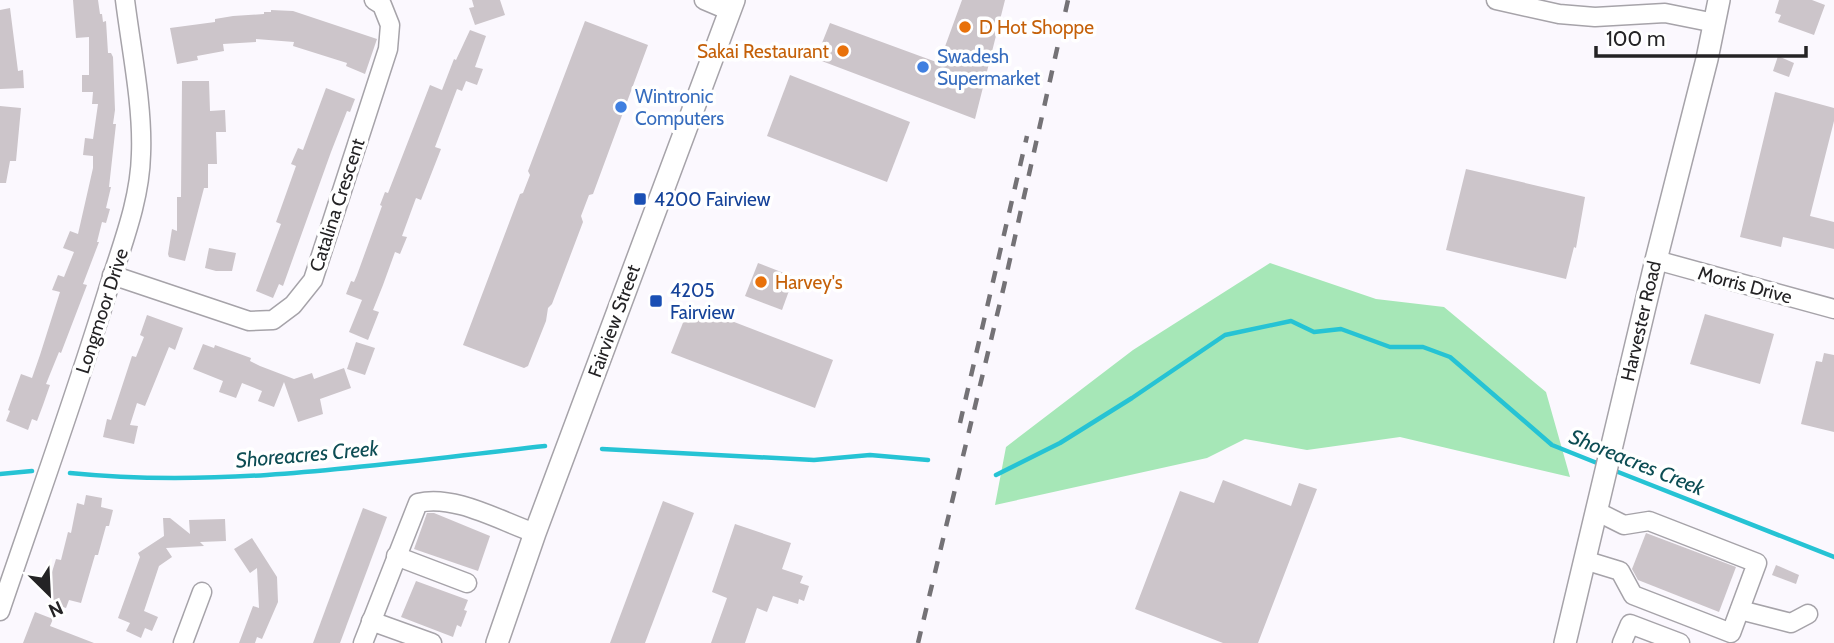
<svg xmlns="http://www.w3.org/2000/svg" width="1834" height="643" viewBox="0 0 1834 643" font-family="Cabin,sans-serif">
  <rect width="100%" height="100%" fill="#fbf8fe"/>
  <path fill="#a6e7b7" d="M1270,263L1376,299L1444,307L1546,392L1570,477L1400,437L1307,450L1245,439L1207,458L995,505L1006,447L1133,350Z"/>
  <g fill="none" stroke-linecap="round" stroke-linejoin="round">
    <g stroke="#26c3d4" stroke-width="4.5">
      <path d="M602,449L814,460L870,455L928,460"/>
      <path d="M1613,470L1834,557"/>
      <path d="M70,473C228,489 388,463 545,446"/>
      <path d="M0,474L32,471"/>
      <path d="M996,475L1060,443L1132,398L1225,335L1291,321L1314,332L1341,329L1390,347H1423L1450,357L1552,445L1602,465"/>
    </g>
  </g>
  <g fill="#ccc5ca">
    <path d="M73,0H98L100,14H102L103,22L106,21L108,53H111L113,57L115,110L113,124H116L109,187H111L106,208L110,209L106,223L102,222L97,242H99L83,284L87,285L61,353L59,352L46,384L50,385L43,405L37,421L32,419L28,430L6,421L10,411L8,410L21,374L32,378L40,355L60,292L52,290L58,275L64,277L74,252L63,248L70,231L78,234L93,168V156L83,155L85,138L93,139L98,104H92L93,92H82V75H89V37L76,38Z"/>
    <path d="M472,0H500L505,15L475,25L469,8L474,7Z"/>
    <path d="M962,0H1005L975,119L819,60L821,54L818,53L830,23L939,63Z"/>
    <path d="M1779,0H1812L1825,5L1814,35L1778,22L1781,15L1775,13Z"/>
    <path d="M10,8L18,71L23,70L24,88L0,89V10Z"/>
    <path d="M271,10L293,11L377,39L365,74L346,66L347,63L293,46L294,42L256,39V42L223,44L224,51L197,56L198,60L177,64L170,28L215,22V19L233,16L264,14V12H271Z"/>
    <path d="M585,21L648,45L593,194L589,195L581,216L583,222L552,304L548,308L546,321L528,366L524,368L463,345L520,194L523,193L530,175L528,171Z"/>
    <path d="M470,30L486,36L475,67L483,69L477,85L466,81L462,91L457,89L435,147L441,149L421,200L416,198L402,236L407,237L400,254L395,252L383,285L373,310L379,312L368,340L349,332L362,300L346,294L351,281L354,282L357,275L382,206L380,205L385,192L388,193L430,85L442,90L454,59L456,60Z"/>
    <path d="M1778,56L1794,63L1789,77L1773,71Z"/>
    <path d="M790,75L910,122L887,182L767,136Z"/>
    <path d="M182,81H209L210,111L225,110L226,132H216L217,164H208V188H204L185,261L169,257L168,254L172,229L177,231V197H181Z"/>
    <path d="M326,88L355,99L350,112L347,111L331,152L283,286L279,284L273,298L256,291L281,224L276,222L296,166L291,164L298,148L303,150Z"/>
    <path d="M1775,92L1834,108V121L1810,216L1834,222V249L1783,237L1781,247L1740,237Z"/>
    <path d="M0,106L21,108L16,161H10L6,183H0Z"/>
    <path d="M1466,169L1585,197L1576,248L1574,247L1566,279L1446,250Z"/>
    <path d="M209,248L236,253L232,271H216L205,268Z"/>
    <path d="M758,263L794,277L782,310L745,296Z"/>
    <path d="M690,305L833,360L815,408L671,353Z"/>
    <path d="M1705,314L1774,334L1760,384L1690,364Z"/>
    <path d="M147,315L183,328L175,350L169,347L145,406L137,403L130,425L138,426L134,444L103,437L107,419L111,420L132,356L136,357L144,337L140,335Z"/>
    <path d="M356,342L375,348L365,375L347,369Z"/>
    <path d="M203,344L214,348L215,345L251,358L250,361L260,366L294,379L312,373L314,379L344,368L351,388L320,399L323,414L298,422L284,382L274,407L258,401L262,391L242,383L236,398L219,392L223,381L193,369Z"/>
    <path d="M1824,353L1834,355V432L1801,424L1816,361L1822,362Z"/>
    <path d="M1223,480L1291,506L1299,483L1317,489L1258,643H1223L1135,609L1180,491L1214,503Z"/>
    <path d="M86,495L102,498L101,507L113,510L109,526H106L98,555H95L81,603L69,600L66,608L50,603L53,594L46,592L56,559L61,560L68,532L71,533L77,503L84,505Z"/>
    <path d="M663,501L694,513L645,643H610Z"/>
    <path d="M363,508L387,517L340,643H313Z"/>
    <path d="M427,513H434L490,536L478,571L414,549Z"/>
    <path d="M163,518H170L190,534L189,520L225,519L226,541L200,542L204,546L166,548L172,557L159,566L144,611L158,617L152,631L145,628L141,638L126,631L130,623L118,618L140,557L138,553L164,536Z"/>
    <path d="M735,524L791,543L782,569L803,576L800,583L809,586L804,601L799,599L798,604L773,596L767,612L757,608L745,643H711L727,598L712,592Z"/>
    <path d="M1646,533L1736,567L1719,612L1638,580L1632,569Z"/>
    <path d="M252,538L277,577L278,602L262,639L257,637L255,643H239L253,606L259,608L257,568L250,573L234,549Z"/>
    <path d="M1776,565L1799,575L1796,584L1772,575Z"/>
    <path d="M416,581L468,600L464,610L467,611L461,627L457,625L453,637L401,617Z"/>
    <path d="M35,612L53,619L50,626L94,643H23Z"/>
  </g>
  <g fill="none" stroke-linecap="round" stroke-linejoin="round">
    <defs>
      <g id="minor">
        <path d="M704,0L730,11"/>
        <path d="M1496,0L1559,14L1595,17L1665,13L1715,23"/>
        <path d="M1656,260L1834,309"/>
        <path d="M112,275L249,321L273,320L293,305L313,280L388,49L390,25L382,5L374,0"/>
        <path d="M396,556L467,583"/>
        <path d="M1584,560L1620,571L1633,595L1731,633L1757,563L1649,521L1624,525L1596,511"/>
        <path d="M1740,610L1791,623L1808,614"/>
        <path d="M0,611C36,505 74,400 107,293C121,247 140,202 141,154C143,106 131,48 125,0"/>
        <path d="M371,621L432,643"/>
        <path d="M183,643L202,592"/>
        <path d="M363,643L418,503C454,494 500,521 535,533"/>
        <path d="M1622,643L1630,624L1680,643"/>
      </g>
      <g id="major">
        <path d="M497,643L535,533L734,0"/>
        <path d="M1565,643L1656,260L1707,59L1719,0"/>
      </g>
    </defs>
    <use href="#minor" stroke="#a6a3a9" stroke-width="21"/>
    <use href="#major" stroke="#a6a3a9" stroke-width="24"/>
    <use href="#minor" stroke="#fff" stroke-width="18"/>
    <use href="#major" stroke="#fff" stroke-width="21"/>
    <g stroke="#747276" stroke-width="4.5" stroke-dasharray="12 12" stroke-linecap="butt">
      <path d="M960,423L1027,136"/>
      <path d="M918,643L1004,286L1068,0"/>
    </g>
  </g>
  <g fill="#e8710a" stroke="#fff" stroke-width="2.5">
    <circle cx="965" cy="27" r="7"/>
    <circle cx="843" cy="51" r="7"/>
    <circle cx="761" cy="282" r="7"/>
  </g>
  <g fill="#3f7fe0" stroke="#fff" stroke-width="2.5">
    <circle cx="923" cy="67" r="7"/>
    <circle cx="621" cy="107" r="7"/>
  </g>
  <g fill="#1a4fb4" stroke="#fff" stroke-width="2.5">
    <rect x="633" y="192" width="14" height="14" rx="3.5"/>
    <rect x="649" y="294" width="14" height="14" rx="3.5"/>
  </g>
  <g text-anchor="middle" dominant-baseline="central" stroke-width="7" stroke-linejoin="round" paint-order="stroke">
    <g font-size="19" fill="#c56008" stroke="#fff" text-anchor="start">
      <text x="979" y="27">D Hot Shoppe</text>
      <text x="829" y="51" text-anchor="end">Sakai Restaurant</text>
      <text x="775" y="282">Harvey's</text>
    </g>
    <g font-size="19" fill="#366cbe" stroke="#fff" text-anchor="start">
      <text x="937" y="56">Swadesh<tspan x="937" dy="22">Supermarket</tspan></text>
      <text x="635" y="96">Wintronic<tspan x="635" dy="22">Computers</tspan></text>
    </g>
    <g font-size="19" fill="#164399" stroke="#fff" text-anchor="start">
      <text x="654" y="199">4200 Fairview</text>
      <text x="670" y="290">4205<tspan x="670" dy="22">Fairview</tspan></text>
    </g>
    <g font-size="19" fill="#242325" stroke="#fff">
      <text transform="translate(337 205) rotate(-72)">Catalina Crescent</text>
      <text transform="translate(1745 285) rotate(15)">Morris Drive</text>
      <text transform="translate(102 311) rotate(-72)">Longmoor Drive</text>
      <text transform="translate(614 321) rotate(-70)">Fairview Street</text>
      <text transform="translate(1641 321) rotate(-77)">Harvester Road</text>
    </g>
    <g font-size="21" font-style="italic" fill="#0d4d54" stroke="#fff">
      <text transform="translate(307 454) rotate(-5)">Shoreacres Creek</text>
      <text transform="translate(1637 462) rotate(22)">Shoreacres Creek</text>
    </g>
  </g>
  <g transform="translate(49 594) rotate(156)" stroke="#ffffff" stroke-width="5" paint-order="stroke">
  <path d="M0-5L12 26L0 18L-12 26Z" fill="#242325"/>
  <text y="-10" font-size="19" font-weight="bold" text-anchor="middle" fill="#242325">N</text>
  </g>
  <path d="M1596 46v10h210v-10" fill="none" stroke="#242325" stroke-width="3.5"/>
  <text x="1606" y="46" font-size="21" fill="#242325" stroke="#ffffff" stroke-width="5" paint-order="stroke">100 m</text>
</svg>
